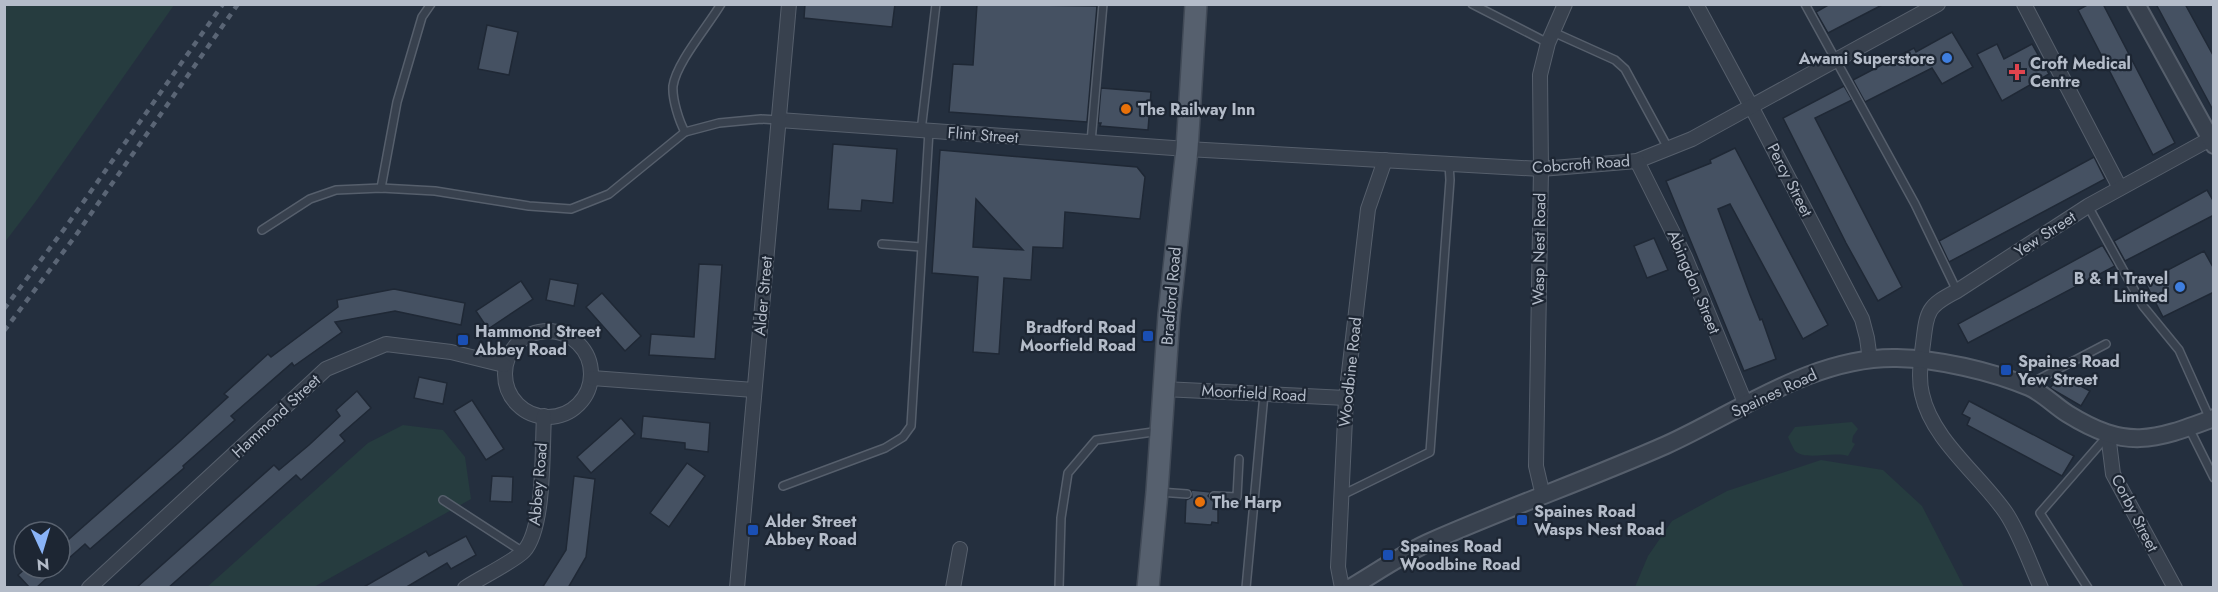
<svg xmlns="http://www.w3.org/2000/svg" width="2218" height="592" viewBox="0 0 2218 592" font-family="Jost,sans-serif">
  <rect width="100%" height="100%" fill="#242f3e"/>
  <g fill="#263c3f">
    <path d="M5,4L174,5L36,201L5,242Z"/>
    <path d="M1852,422L1858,429L1853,436L1852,442L1855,444L1848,456C1833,451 1806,461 1795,451C1793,448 1790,441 1788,437L1795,427Z"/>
    <path d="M403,425L443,430L465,457L471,499L314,587L206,588L368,443Z"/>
    <path d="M1821,460L1883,470L1922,506L1964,587H1635L1648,556L1672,521L1727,491Z"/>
  </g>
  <g fill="#455162" stroke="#1f2835" stroke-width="1.5" fill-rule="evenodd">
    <path d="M805,4H895L892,27L804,18Z"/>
    <path d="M977,4L1097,6L1087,122L949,112L953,64L973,65Z"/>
    <path d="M1830,4H1884L1828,33L1816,12Z"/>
    <path d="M2089,4H2103L2175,143L2153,155L2078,10Z"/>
    <path d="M2156,4H2185L2214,57V112Z"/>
    <path d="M487,25L518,32L509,75L478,69Z"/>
    <path d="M1952,32L1973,67L1942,84L1932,68L1865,102L1853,80L1914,48L1916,52Z"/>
    <path d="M1997,44L2004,59L2032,44L2049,74L2002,101L1977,54Z"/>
    <path d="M1844,86L1852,100L1815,118L1902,287L1878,301L1846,243L1783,118Z"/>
    <path d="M1101,88L1151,92L1148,130L1100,126L1101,123H1098Z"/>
    <path d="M833,144L897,149L893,203L862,200L861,211L828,209Z"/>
    <path d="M1735,148L1828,325L1803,339L1730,204L1718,209L1750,295L1760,320L1762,319L1776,359L1744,371L1666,181L1711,163L1710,160Z"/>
    <path d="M940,150L1137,167L1145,177L1140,219L1065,212L1063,248L1033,247L1031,280L1004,278L999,354L973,352L978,277L932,273ZM976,199L1023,250L973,247Z"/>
    <path d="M2094,157L2105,179L1949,262L1939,241Z"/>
    <path d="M2207,190L2214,202V215L2125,261L2114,241Z"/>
    <path d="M1654,238L1668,270L1647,278L1634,246Z"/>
    <path d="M2101,246H2103L2115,266L1968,343L1958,324Z"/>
    <path d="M2204,251L2214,269V292L2163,317L2145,282Z"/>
    <path d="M699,264L722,265L715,359L649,355L651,334L694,337Z"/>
    <path d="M550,279L578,284L574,306L546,300Z"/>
    <path d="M521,281L533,299L488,329L476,311Z"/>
    <path d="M394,289L465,303L461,325L395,311L335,322L342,332L294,366L292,363L231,416L235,420L183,466L184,468L90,549L85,544L60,566V547L178,443L228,397L224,394L268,354L271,357L338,307L337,300Z"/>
    <path d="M602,293L641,336L625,351L586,307Z"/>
    <path d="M2060,375L2090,391L2081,406L2050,388Z"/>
    <path d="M419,377L447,383L443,404L414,398Z"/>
    <path d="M357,391L371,408L340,435L345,441L301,480L296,475L168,588H136L274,465L279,470L309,445L340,416L336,410Z"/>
    <path d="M472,400L504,449L486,460L454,411Z"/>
    <path d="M1969,401L2074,456L2062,476L1967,425L1970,418L1962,414Z"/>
    <path d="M643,416L710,423L708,452L685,449V443L641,438Z"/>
    <path d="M621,418L635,434L591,473L577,457Z"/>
    <path d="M687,463L705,476L669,527L650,513Z"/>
    <path d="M492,476L513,477L512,502L490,501Z"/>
    <path d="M574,476L595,479L586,557L568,588H542L566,550Z"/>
    <path d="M1191,490L1211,492L1208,496L1214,502L1213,509H1218V523L1212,522L1211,525L1185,523L1186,500L1192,497Z"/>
    <path d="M466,536L476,555L451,569L447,563L405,588H362L426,551L429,556Z"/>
    <path d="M26,568H58L36,588H30L18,575Z"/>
  </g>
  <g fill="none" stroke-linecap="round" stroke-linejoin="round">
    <defs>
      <g id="service">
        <path d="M1472,4L1548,43"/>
        <path d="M1805,4L1915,204L1957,291"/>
        <path d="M1553,32L1615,60L1625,69L1668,148"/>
        <path d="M921,131L936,4"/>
        <path d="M685,132C679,121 672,99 673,86C676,63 708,26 721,4"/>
        <path d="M1091,142L1103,4"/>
        <path d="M381,188L397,102L422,17L431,4"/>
        <path d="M2088,206L2143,306L2179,350L2210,419"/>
        <path d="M262,230L310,199L336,190L381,188L435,191L529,206L571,209L609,194L685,132L719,123L761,119L779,120"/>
        <path d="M882,244L921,247"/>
        <path d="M2031,388L2039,379L2106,344"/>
        <path d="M2189,428L2214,478"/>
        <path d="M783,486L885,448L903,437L911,426L929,131"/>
        <path d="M1159,492L1187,494"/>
        <path d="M1342,495L1430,452L1450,180L1449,164"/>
        <path d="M1214,496L1237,497L1239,459"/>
        <path d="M443,500L523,552"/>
        <path d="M1059,588L1061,518L1068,473L1096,440L1160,431"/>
        <path d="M1246,588L1264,394"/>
        <path d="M2088,588L2040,513L2108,435"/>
      </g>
      <g id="minor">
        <path d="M1696,4L1751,106L1862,319L1867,338L1870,360"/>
        <path d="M2024,4L2120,188"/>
        <path d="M779,120L1187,149L1541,169L1637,161L1692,139L1938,4"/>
        <path d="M1637,161L1685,257L1746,405"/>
        <circle cx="548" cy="374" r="43"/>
        <path d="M592,378L754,390"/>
        <path d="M1163,389L1346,398"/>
        <path d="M2108,434L2113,474L2175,588"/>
        <path d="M1543,496L1536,466L1541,169L1540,75L1548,43L1565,4"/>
        <path d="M89,588L326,369L386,344L451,352L504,365"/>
        <path d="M465,588C478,579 515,561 524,551C545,528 542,449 544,416"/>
        <path d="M737,588L789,4"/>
        <path d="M953,588L960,549"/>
        <path d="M1342,588L1338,567L1346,398L1368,209L1385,160"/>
        <path d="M2041,588C2030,564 2020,534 2006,513C1980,475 1932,440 1922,394C1918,378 1921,360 1923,344C1927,311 1927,306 1957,291L2088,206L2210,139"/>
      </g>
      <g id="tertiary">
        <path d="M2136,4L2214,145"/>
        <path d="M1350,588C1377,572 1404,553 1432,541C1509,507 1589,479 1666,445C1739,412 1814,356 1897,358C1938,359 1991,371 2029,387C2043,393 2055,406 2068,414C2126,450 2153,441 2214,418"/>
      </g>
      <path id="primary" d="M1148,588L1157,492L1169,315L1187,149L1196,4"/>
    </defs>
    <use href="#service" stroke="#565f6c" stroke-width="10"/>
    <use href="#minor" stroke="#565f6c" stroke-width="16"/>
    <use href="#tertiary" stroke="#565f6c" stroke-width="20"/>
    <use href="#primary" stroke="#414a57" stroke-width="24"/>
    <use href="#service" stroke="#38414e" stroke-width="7"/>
    <use href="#minor" stroke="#38414e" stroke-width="14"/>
    <use href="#tertiary" stroke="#38414e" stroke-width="16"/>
    <use href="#primary" stroke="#56606e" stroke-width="21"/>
    <g stroke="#5a6575" stroke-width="4.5" stroke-dasharray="6 6" stroke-linecap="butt">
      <path d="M4,309L65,228L223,4"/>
      <path d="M4,331L76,235L238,4"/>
    </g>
  </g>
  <g fill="#3f7fe0" stroke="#1d2633" stroke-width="2">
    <circle cx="1947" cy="58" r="6"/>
    <circle cx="2180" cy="287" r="6"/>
  </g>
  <path fill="#e0444e" stroke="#1d2633" stroke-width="2" d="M2014 63h6v6h6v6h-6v6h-6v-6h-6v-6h6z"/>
  <g fill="#e8710a" stroke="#1d2633" stroke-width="2">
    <circle cx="1126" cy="109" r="6"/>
    <circle cx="1200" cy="502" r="6"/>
  </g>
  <g fill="#1a4fb4" stroke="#1d2633" stroke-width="2">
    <rect x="1142" y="330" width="12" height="12" rx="3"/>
    <rect x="457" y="334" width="12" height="12" rx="3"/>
    <rect x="2000" y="364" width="12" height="12" rx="3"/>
    <rect x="1516" y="514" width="12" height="12" rx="3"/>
    <rect x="747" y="524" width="12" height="12" rx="3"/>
    <rect x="1382" y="549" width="12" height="12" rx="3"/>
  </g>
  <g text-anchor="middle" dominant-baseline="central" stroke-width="4.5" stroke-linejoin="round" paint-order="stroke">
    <g font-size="16" font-weight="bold" fill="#b4bcc9" stroke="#1d2633" text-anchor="start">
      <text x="1935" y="58" text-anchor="end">Awami Superstore</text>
      <text x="2030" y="63">Croft Medical<tspan x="2030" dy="18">Centre</tspan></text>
      <text x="1138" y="109">The Railway Inn</text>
      <text x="2168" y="278" text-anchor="end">B &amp; H Travel<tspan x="2168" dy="18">Limited</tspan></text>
      <text x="1136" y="327" text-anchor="end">Bradford Road<tspan x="1136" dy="18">Moorfield Road</tspan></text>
      <text x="475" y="331">Hammond Street<tspan x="475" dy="18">Abbey Road</tspan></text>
      <text x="2018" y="361">Spaines Road<tspan x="2018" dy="18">Yew Street</tspan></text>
      <text x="1212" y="502">The Harp</text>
      <text x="1534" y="511">Spaines Road<tspan x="1534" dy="18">Wasps Nest Road</tspan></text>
      <text x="765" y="521">Alder Street<tspan x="765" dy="18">Abbey Road</tspan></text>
      <text x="1400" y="546">Spaines Road<tspan x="1400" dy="18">Woodbine Road</tspan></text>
    </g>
    <g font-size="16" fill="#b4bcc9" stroke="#1d2633">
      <text transform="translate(983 135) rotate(4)">Flint Street</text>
      <text transform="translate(1581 164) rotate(-4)">Cobcroft Road</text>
      <text transform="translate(1790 180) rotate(63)">Percy Street</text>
      <text transform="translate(2045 234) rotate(-33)">Yew Street</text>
      <text transform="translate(1539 249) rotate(-89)">Wasp Nest Road</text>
      <text transform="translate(1694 282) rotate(67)">Abingdon Street</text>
      <text transform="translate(763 296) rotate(-85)">Alder Street</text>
      <text transform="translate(1171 296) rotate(-85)">Bradford Road</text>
      <text transform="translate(1350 372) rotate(-84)">Woodbine Road</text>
      <text transform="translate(1254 393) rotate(3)">Moorfield Road</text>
      <text transform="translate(1774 393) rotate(-25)">Spaines Road</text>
      <text transform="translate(276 416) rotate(-43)">Hammond Street</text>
      <text transform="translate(538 484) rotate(-85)">Abbey Road</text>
      <text transform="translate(2135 513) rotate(63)">Corby Street</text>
    </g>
  </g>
  <rect width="2218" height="592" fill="none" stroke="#b4bcc9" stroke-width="12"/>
  <g transform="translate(42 550) rotate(176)"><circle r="28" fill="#1d2633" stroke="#59626f" stroke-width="1.5"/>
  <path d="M0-4.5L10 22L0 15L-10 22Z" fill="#8ab4f8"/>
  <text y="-9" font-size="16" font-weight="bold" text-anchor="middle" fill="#b4bcc9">N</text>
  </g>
</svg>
